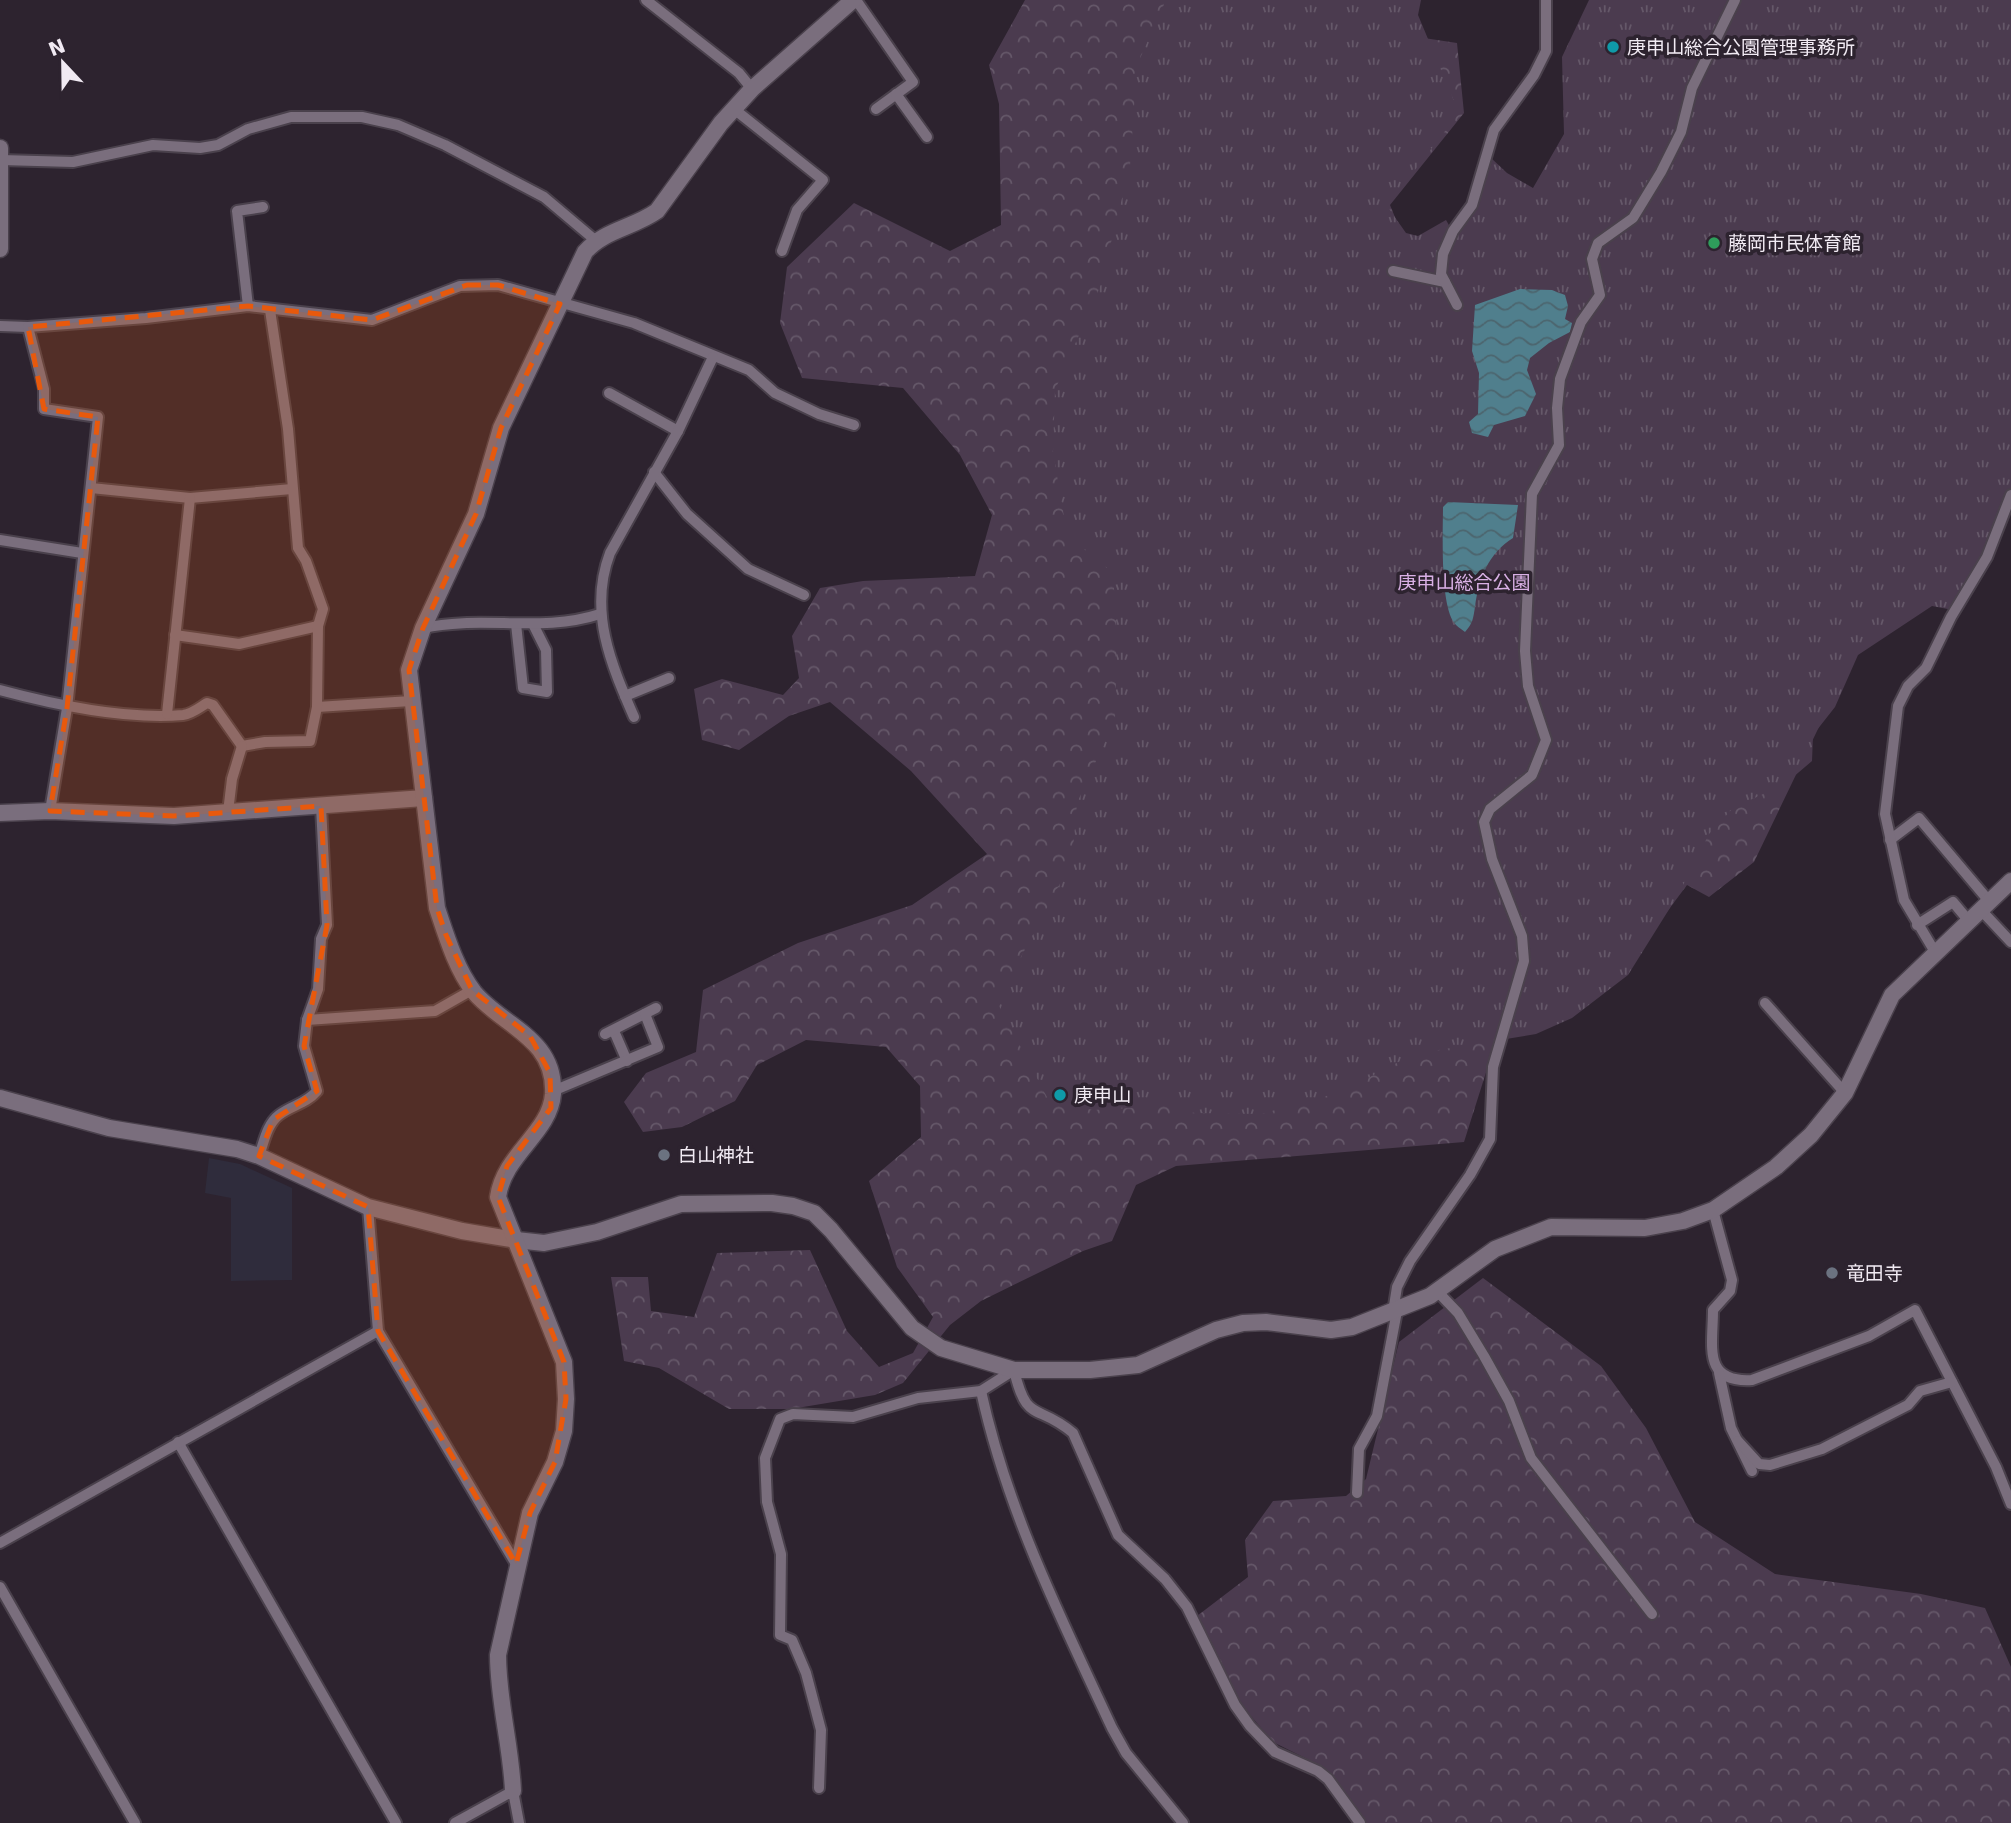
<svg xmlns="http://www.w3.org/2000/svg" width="2011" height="1823" viewBox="0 0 2011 1823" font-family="'DejaVu Sans','Noto Sans JP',sans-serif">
  <defs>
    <pattern id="forest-crowns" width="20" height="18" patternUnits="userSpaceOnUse" patternTransform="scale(1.75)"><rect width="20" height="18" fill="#4b3b4f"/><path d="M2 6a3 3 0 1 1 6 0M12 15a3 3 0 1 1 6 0" fill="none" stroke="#655869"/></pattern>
    <pattern id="park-tufts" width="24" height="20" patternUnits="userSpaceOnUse" patternTransform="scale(1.75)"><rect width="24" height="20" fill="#4b3b4f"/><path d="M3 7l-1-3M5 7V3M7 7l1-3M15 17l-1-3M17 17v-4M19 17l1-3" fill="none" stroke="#655869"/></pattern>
    <pattern id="water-waves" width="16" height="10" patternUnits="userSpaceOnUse" patternTransform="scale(1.75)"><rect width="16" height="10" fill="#507f8d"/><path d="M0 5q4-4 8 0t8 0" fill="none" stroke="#4c656e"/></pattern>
  </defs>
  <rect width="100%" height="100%" fill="#2d232f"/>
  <path fill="#2f2c3c" d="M209,1158L240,1164L292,1188V1280L231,1281V1198L205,1193Z"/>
  <g fill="url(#forest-crowns)">
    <path d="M1025,0H1173L1457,43L1464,113L1390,205L1415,266L1457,428L1752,0H2011L1931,602L1855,652L1754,862L1709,897L1687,885L1619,976L1511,1030L1495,1044L1464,1142L1176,1166L1136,1185L1112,1241L1083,1251L981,1301L950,1325L903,1383L875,1395L791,1409H729L659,1368L624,1361L611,1277H648L651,1311L694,1317L717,1253L810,1250L847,1331L879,1367L913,1353L933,1317L897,1267L869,1181L921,1137L920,1086L886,1047L806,1040L757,1065L735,1101L682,1127L643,1132L624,1102L646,1073L696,1052L703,990L798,943L912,905L987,854L911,771L830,702L789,716L739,750L702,740L694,689L722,679L783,695L799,678L792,636L820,588L863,581L975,576L992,515L960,455L903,388L802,378L780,323L787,267L854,203L950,251L1001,225L999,104L989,65Z"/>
    <path d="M1483,1278L1601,1366L1646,1428L1695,1522L1775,1574L1921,1594L1985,1608L2011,1667V1823H1363L1349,1797L1321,1766L1273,1742L1238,1701L1197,1616L1248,1577L1245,1540L1273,1501L1346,1496L1366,1479L1399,1342Z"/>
  </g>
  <path fill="url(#park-tufts)" d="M1166,0H1421L1418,15L1459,113L1387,206L1406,233L1418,236L1446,220L1450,227L1475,209L1490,157L1507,173L1533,188L1564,134L1562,57L1589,0H2011V489L1988,549L1953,610L1932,606L1858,655L1835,707L1813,735L1812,761L1785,784L1733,808L1709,834L1678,895L1628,975L1572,1018L1536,1034L1414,1054L1341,1092L1261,1114L1195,1113L1164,1106L1093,1110L1048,1099L997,1002L1072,861L1077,803L1115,719L1117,636L1113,573L1067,535L1053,451L1055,390L1100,287L1130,166L1137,65Z"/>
  <g fill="url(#water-waves)">
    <path d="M1520,289L1552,290L1565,295L1568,306L1565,319L1572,323L1570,332L1549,343L1530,358L1527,370L1536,394L1525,416L1494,425L1488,437L1472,433L1469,422L1478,414L1479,373L1472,351L1475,305Z"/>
    <path d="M1448,502L1518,505L1513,538C1488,554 1479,578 1475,607C1473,619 1473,623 1465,632C1461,629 1455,625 1453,621C1440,599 1443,533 1443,507Z"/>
  </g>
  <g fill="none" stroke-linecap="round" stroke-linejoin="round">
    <defs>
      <g id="street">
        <path d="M646,0L739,73L752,89"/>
        <path d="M856,0L913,82L876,109"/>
        <path d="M896,94L927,137"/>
        <path d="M734,109L823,180L797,210L782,251"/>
        <path d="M1,160L73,162L153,145L200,148L218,145L248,129L291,117H362L398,125L445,145L544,197L595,240"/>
        <path d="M1393,271L1445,282"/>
        <path d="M1457,305L1441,274L1443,254L1453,231L1472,205L1494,130L1534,75L1546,51V0"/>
        <path d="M248,306L237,211L263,207"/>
        <path d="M0,326L28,327L146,318L248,306L372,320L460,286L498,285L634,323L749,370L775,393L819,414L854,425"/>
        <path d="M28,327L44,389V409L98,417L67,708L50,811"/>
        <path d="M609,393L678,431"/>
        <path d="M654,472L687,514L748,569L804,595"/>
        <path d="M91,488L190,498L292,489"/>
        <path d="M0,540L82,553"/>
        <path d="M516,624L523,688L547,692L546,650L533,624"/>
        <path d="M423,628C481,615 542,633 600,614"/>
        <path d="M175,635L239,644L318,626"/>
        <path d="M0,690C56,705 125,720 183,715C192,714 199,708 207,703L213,705L242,746"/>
        <path d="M625,696L669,678"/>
        <path d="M317,707L411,701"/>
        <path d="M167,714L190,498"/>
        <path d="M634,717C611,664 588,611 610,553L678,431L713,357"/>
        <path d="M242,746L265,742L310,741L317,707L318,626L323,609L306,561L298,548L288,429L270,310"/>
        <path d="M228,812L232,779L242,746"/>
        <path d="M1890,840L1919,818L1989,901"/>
        <path d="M1980,909L2011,942"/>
        <path d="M1917,925L1953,902L1968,920"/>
        <path d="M1935,952L1904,900L1885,814L1898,706L1908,686L1926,668L1951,617L1987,557L2011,495"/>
        <path d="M1765,1003L1845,1093"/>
        <path d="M307,1020L435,1011L472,990"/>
        <path d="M614,1031L627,1061"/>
        <path d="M605,1034L656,1008"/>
        <path d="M553,1091L658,1047L645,1014"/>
        <path d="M259,1156C264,1142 267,1124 279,1115C292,1105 306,1104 317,1091L304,1046L307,1020L318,989L321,939L327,925L321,806"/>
        <path d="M368,1207L378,1331L516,1564"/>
        <path d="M1713,1210L1732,1280L1730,1291L1713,1310C1713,1346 1702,1383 1752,1380L1869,1336L1915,1310L1996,1467L2011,1504"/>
        <path d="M1437,1291L1458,1313L1484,1356L1509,1401L1531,1458L1652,1614"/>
        <path d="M1393,1312L1397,1287L1410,1261L1470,1175L1490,1139L1493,1067L1524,961L1522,936L1492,859L1484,822L1490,809L1532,775L1546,740L1528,686L1525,651L1532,494L1559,445L1557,408L1560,379L1581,322L1600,295L1592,259L1598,243L1633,218L1661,172L1681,132L1692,88L1735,0"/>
        <path d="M1719,1373L1731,1428L1752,1471"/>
        <path d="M981,1391C1007,1511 1061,1618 1112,1728L1126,1753L1183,1823"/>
        <path d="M1738,1441L1759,1464L1770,1465L1822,1449L1908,1405L1920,1391L1952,1382"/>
        <path d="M178,1442L396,1823"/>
        <path d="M1357,1493L1359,1449L1377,1416L1397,1311"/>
        <path d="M0,1543L378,1331"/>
        <path d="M0,1587L135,1823"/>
        <path d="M819,1788L821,1730L806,1673L792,1640L780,1635L781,1554L767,1502L765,1458L780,1419L793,1414L853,1417L918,1398L981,1391L1014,1370C1027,1425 1036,1402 1073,1433L1118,1535L1165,1579L1187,1607L1235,1705L1250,1726L1275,1752L1318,1771L1328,1779L1360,1823"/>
        <path d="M455,1823L513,1791L519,1823"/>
      </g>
      <g id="secondary">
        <path d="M0,148V249"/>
        <path d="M0,813L50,811L174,816L424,798"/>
        <path d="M0,1098L109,1128L237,1149L259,1156L368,1207L462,1231L516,1240L544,1243L597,1232L681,1204L772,1203L793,1206L814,1213L831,1230L912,1328L941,1348L1014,1370H1090L1138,1365L1216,1330L1243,1323L1266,1322L1331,1330L1352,1327L1430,1296L1495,1249L1551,1227L1645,1228L1683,1221L1713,1210L1776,1167L1811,1135L1845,1093L1892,995L2011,881"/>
        <path d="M513,1791C511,1745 498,1701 498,1655L530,1513L555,1462L564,1431L566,1399L564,1362L498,1197C504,1154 550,1133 553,1094C556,1038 502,1026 474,992C456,969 446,935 437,908L409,670L423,628L476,514L501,428L585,252C604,230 633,228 657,211L721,123L752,89L853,0"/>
      </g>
    </defs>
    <use href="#street" stroke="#4a414c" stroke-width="14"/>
    <use href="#secondary" stroke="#4a414c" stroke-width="19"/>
    <use href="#street" stroke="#7a6e7d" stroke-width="10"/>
    <use href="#secondary" stroke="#7a6e7d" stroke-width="16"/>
  </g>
  <path fill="#e8590c" fill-opacity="0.2" stroke="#e8590c" stroke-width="5" stroke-dasharray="14 9" stroke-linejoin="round" d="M467,285H498L560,304L501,428L476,514L423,628L409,670L437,908L446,935L472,990L530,1036L550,1073L551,1108L507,1166L498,1197L564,1362L566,1399L555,1462L530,1513L516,1564L378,1331L368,1207L259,1156L273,1120L317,1091L304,1046L327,925L321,806L174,816L50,811L67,708L98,417L44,409L28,327L248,306L372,320Z"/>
  <g fill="#0f9aa8" stroke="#2d232f" stroke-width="2.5">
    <circle cx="1613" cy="47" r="7"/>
    <circle cx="1060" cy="1095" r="7"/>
  </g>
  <circle fill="#2e9e5b" stroke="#2d232f" stroke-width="2.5" cx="1714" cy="243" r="7"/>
  <g fill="#6b7280" stroke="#2d232f" stroke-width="2.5">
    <circle cx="664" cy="1155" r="7"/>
    <circle cx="1832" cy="1273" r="7"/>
  </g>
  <g text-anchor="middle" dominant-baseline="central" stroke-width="7" stroke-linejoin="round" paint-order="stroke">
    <g font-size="19" fill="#f1eaf3" stroke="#2d232f" text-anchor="start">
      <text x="1627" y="47">庚申山総合公園管理事務所</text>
      <text x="1728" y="243">藤岡市民体育館</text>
      <text x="1074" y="1095">庚申山</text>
      <text x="678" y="1155">白山神社</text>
      <text x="1846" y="1273">竜田寺</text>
    </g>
    <g font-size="19" fill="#d9b0e5" stroke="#2d232f">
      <text x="1464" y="582">庚申山総合公園</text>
    </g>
  </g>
  <g transform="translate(63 63) rotate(338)" stroke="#2d232f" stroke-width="5" paint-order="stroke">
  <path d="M0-5L12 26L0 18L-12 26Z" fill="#f1eaf3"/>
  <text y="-10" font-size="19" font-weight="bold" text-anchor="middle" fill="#f1eaf3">N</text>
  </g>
</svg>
